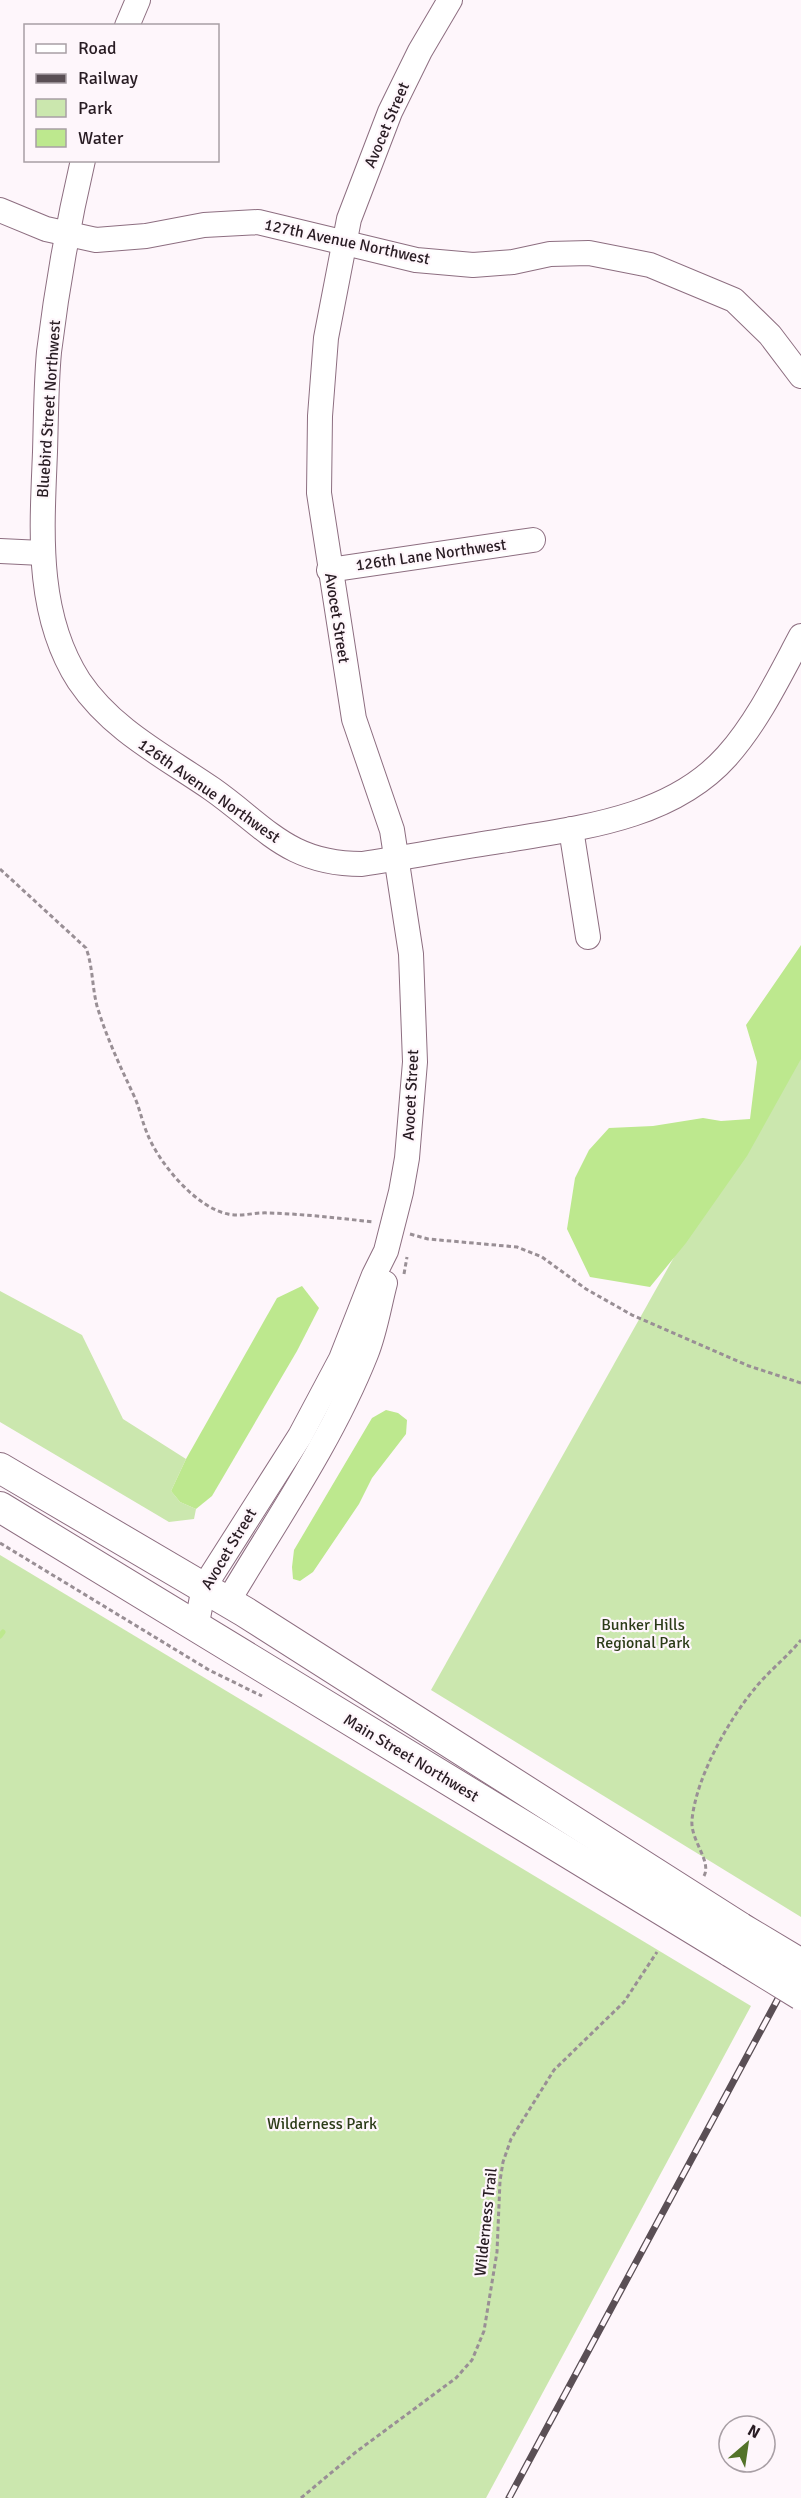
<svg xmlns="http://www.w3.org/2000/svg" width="801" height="2498" viewBox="0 0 801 2498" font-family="Signika,sans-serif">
  <rect width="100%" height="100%" fill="#fef6fb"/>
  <g fill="#cbe7ae">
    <path d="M801,1031V1917L431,1690Z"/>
    <path d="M0,1291L82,1335L123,1419L186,1459L171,1491L180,1502L196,1509L194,1519L169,1522L0,1422Z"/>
    <path d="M0,1555L751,2006L486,2498H0Z"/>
  </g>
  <g fill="#bde88e">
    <path d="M801,945V1059L747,1156L686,1243L650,1287L590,1277L567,1229L575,1178L589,1150L609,1128L653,1126L703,1118L721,1121L750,1119L757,1062L746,1025Z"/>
    <path d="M302,1286L319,1308L297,1351L212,1496L196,1509L180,1502L171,1491L186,1459L277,1298Z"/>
    <path d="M386,1410L398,1413L407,1420L406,1434L372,1478L359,1504L313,1572L300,1581L293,1579L292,1567L294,1550L372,1418Z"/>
  </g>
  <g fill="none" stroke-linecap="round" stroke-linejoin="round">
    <path stroke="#bde88e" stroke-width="5" d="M0,1636L3,1632"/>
    <defs>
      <g id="minor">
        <path d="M127,26L138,0"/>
        <path d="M83,160C68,224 57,287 49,352C46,385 46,419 45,452C42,529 35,613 79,681C112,730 164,756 212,789C266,827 288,864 362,864C408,857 455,848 501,841C579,828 671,819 727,756C758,721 779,677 801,636"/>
        <path d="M0,210L46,229L96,240L146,236L204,225L258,222L416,260L473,265L513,262L550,254L589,253L650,265L734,300L770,335L801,376"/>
        <path d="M0,551L42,553"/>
        <path d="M329,570L533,540"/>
        <path d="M571,829L588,937"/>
        <path d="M227,1603C275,1522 331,1442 366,1354C375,1332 379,1306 385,1283"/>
        <path d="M196,1628L204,1587L300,1436L341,1359L374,1275L386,1251L401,1192L407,1158L415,1062L411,954L392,830L354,719L319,493L320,416L326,338L349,219L390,112L420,51L450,0"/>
      </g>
      <g id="major">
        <path d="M0,1468L245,1612L741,1928"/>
        <path d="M0,1507L731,1952"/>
      </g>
    </defs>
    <use href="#minor" stroke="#8d6e80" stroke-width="26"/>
    <use href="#major" stroke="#8d6e80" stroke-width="32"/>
    <g stroke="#998f95" stroke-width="3" stroke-dasharray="4.5 3" stroke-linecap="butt">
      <path d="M0,869L86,948C93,967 92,987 97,1006C107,1039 121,1068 135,1098C140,1110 142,1121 147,1133C158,1162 196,1208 228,1214C242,1217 255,1212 269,1213C303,1214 338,1218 373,1222"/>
      <path d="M410,1234L428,1239L517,1247L542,1257L586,1289L632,1315L749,1366L801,1383"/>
      <path d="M404,1274L407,1257"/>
      <path d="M0,1543L209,1670L262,1696"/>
      <path d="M704,1876C712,1861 690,1840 692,1820C696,1777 729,1719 756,1687C770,1670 787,1657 801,1640"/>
      <path d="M301,2498L356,2452L456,2378L472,2360L484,2331L497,2252L500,2181L503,2162L511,2139L554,2070L624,2002L657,1952"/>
    </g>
    <use href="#minor" stroke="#fff" stroke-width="24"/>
    <use href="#major" stroke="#fff" stroke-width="30"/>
    <defs>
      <path id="rail" d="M509,2498L801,1956"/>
    </defs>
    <use href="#rail" stroke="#5a4f55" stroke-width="7"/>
    <use href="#rail" stroke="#fef6fb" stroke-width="4.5" stroke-dasharray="14" stroke-linecap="butt"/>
    <defs>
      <g id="major-bridge">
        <path d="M741,1928L801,1964"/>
        <path d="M731,1952L801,1995"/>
      </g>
    </defs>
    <use href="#major-bridge" stroke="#8d6e80" stroke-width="32" stroke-linecap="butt"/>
    <use href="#major-bridge" stroke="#fff" stroke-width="30"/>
  </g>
  <g text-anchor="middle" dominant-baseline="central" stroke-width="4.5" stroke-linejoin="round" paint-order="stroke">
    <g font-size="16" fill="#281c23" stroke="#fef6fb">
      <text transform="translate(387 125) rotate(-67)">Avocet Street</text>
      <text transform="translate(347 242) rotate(12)">127th Avenue Northwest</text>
      <text transform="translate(49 409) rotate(-86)">Bluebird Street Northwest</text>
      <text transform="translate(431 555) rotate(-8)">126th Lane Northwest</text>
      <text transform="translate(337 618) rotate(81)">Avocet Street</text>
      <text transform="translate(209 791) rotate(35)">126th Avenue Northwest</text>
      <text transform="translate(411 1095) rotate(-87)">Avocet Street</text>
      <text transform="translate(229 1549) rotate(-59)">Avocet Street</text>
      <text transform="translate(411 1758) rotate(31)">Main Street Northwest</text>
      <text transform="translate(486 2222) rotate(-84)">Wilderness Trail</text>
    </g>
    <g font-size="16" fill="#2b3b17" stroke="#fef6fb">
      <text x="643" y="1625">Bunker Hills<tspan x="643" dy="18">Regional Park</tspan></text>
      <text x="322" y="2124">Wilderness Park</text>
    </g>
  </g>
  <rect x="24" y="24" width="195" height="138" fill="#fef6fb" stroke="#a89fa5" stroke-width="1.5"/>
  <rect x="36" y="44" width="30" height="9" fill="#ffffff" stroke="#a89fa5" stroke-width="1.5"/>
  <text x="78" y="54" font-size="18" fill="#281c23">Road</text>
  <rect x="36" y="74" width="30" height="9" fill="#5a4f55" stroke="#a89fa5" stroke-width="1.5"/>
  <text x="78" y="84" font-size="18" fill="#281c23">Railway</text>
  <rect x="36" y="99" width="30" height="18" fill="#cbe7ae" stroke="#a89fa5" stroke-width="1.5"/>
  <text x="78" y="114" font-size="18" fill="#281c23">Park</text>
  <rect x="36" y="129" width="30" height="18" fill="#bde88e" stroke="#a89fa5" stroke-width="1.5"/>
  <text x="78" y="144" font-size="18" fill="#281c23">Water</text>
  <g transform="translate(747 2444) rotate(29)"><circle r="28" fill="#fef6fb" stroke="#a89fa5" stroke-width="1.5"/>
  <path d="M0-4.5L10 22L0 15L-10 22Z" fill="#537329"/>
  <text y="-9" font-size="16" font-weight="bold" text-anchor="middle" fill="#281c23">N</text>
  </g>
</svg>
